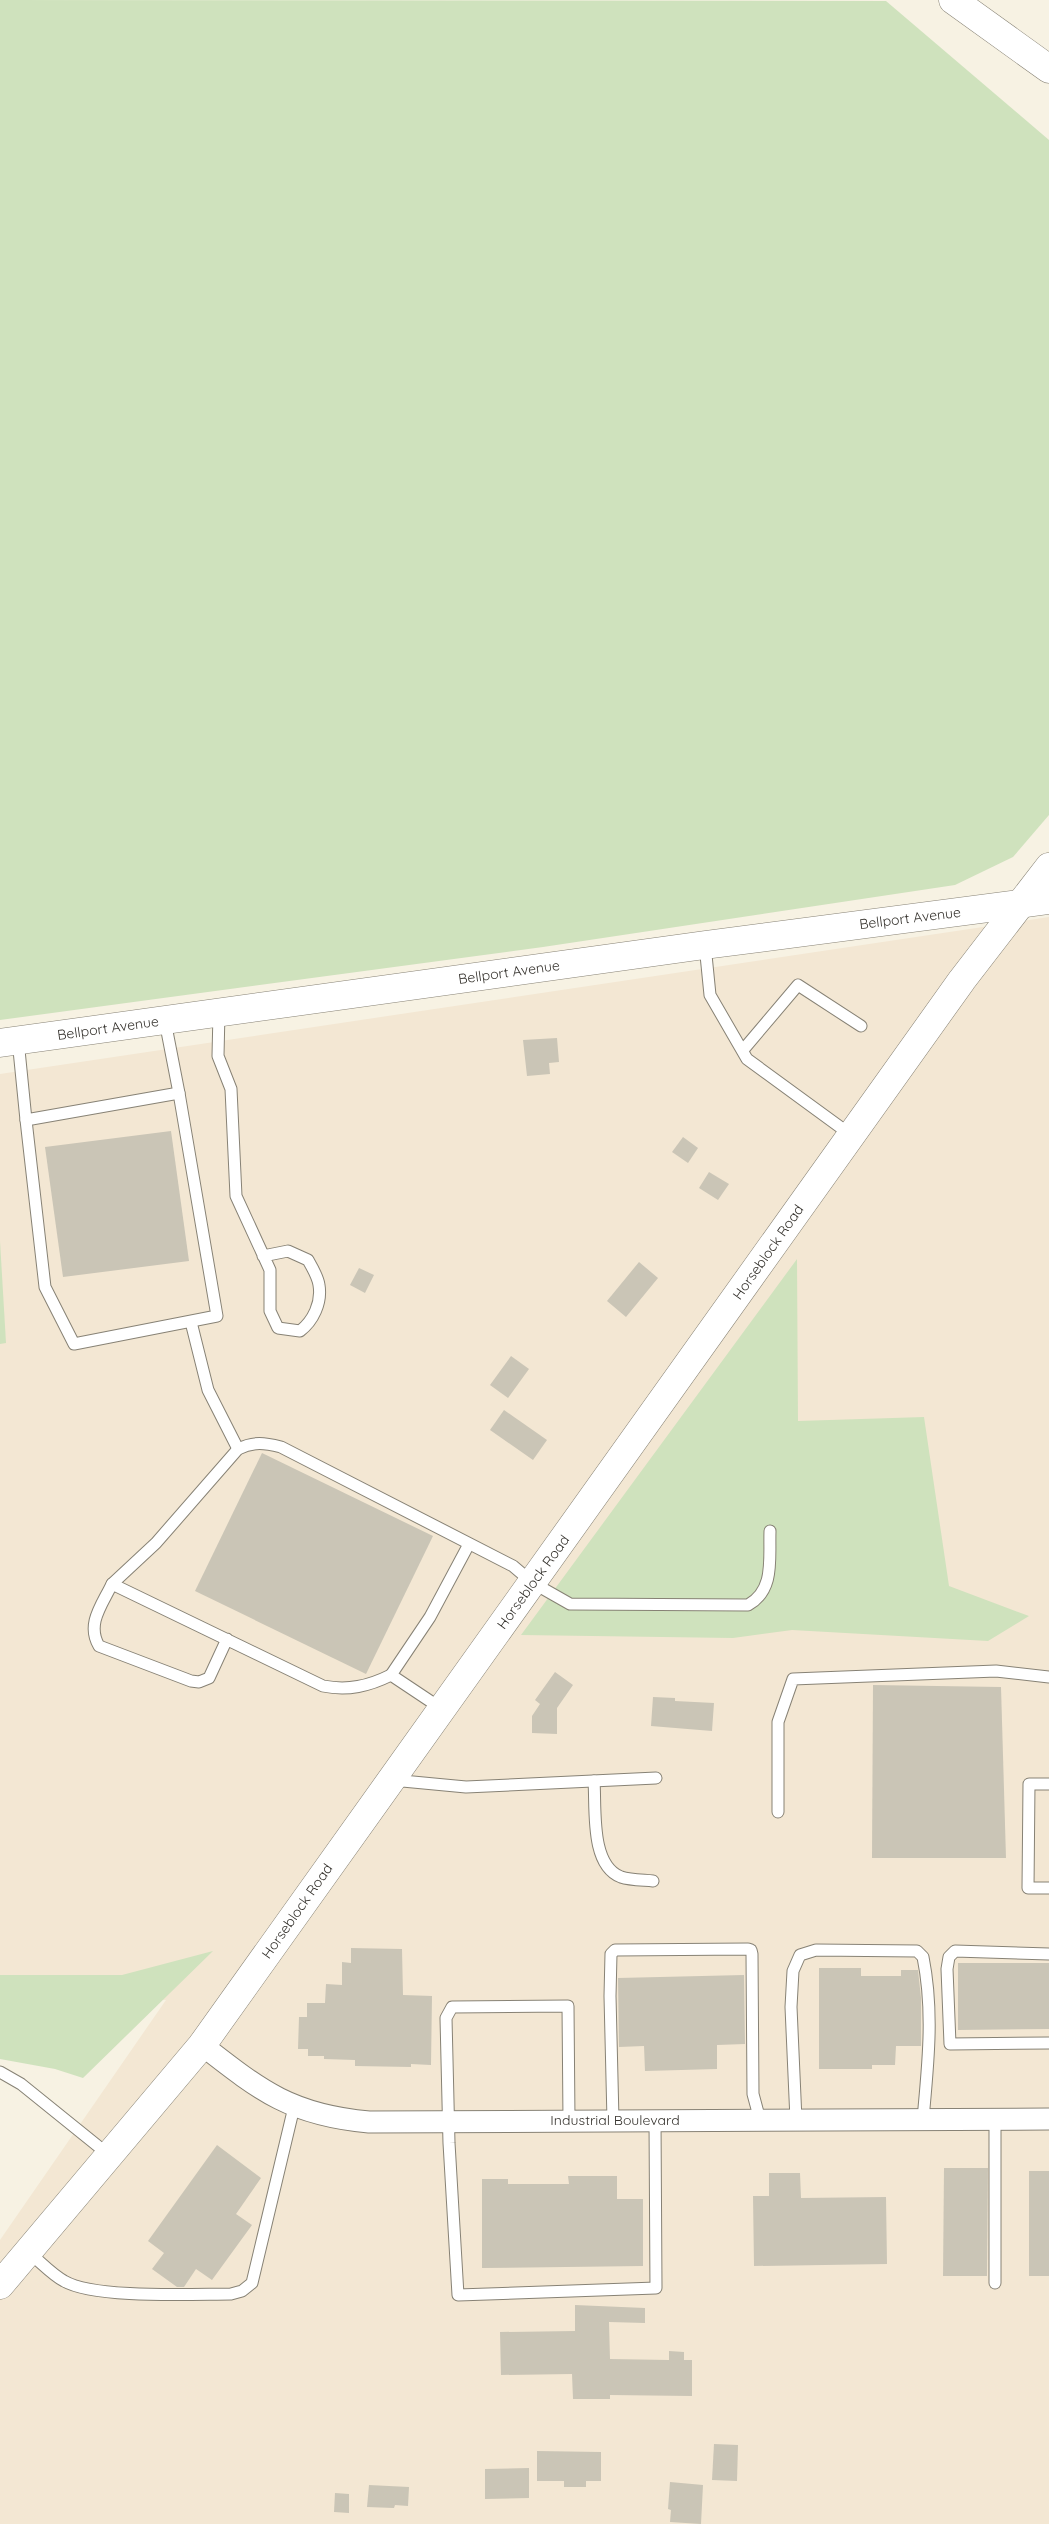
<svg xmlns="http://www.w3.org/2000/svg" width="1049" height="2524" viewBox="0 0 1049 2524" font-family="Quicksand,sans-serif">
  <rect width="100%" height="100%" fill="#f7f2e3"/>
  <path fill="#f3e7d3" d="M1049,917V2524H0V2240L166,2000L0,2002V1074Z"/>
  <g fill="#cfe2bd">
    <path d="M0,0L886,1L1049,140V815L1013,857L955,885L543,947L0,1020Z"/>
    <path d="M0,1241L6,1343L0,1344Z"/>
    <path d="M797,1259L798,1421L924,1417L949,1586L1029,1616L988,1641L792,1630L733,1638L521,1635Z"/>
    <path d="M213,1951L83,2078L55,2069L0,2059V1975H122Z"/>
  </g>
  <g fill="#cac5b6">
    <path d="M557,1038L559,1062L549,1063L550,1074L527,1076L523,1040Z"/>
    <path d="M171,1131L189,1261L63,1277L45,1147Z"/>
    <path d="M683,1137L698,1148L688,1163L672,1152Z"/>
    <path d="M709,1172L729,1184L718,1200L699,1188Z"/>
    <path d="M639,1262L658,1278L626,1317L607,1301Z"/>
    <path d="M359,1268L374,1275L365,1293L350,1285Z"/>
    <path d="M511,1356L529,1369L508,1398L490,1385Z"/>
    <path d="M504,1410L547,1440L533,1460L490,1430Z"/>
    <path d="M262,1453L433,1536L366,1674L195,1591Z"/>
    <path d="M555,1672L573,1685L557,1708V1734L532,1733V1716L540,1704L535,1700Z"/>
    <path d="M873,1685L1001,1687L1006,1858H872Z"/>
    <path d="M653,1697L675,1698V1701L714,1703L712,1731L651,1726Z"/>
    <path d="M351,1948L402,1949L403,1995L432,1996L431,2065L411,2064V2067L355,2066V2060L324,2059V2056H308V2049H298L299,2017H307V2003H325L326,1984L342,1985V1962L351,1963Z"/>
    <path d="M958,1963H1049V2029L958,2030Z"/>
    <path d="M819,1968H861V1976H901V1970H918L921,1998V2046H896L895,2065H872V2069H819Z"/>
    <path d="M744,1975L745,2044L717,2045V2069L645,2071L644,2046L619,2047L618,1978Z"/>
    <path d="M217,2145L261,2178L236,2214L252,2225L212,2280L196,2269L184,2287H177L152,2269L164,2253L148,2241Z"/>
    <path d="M944,2168H988L987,2276H943Z"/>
    <rect x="1029" y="2171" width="20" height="105"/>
    <path d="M769,2173H800L801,2198L886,2197L887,2264L754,2266L753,2196H769Z"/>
    <path d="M568,2176H617V2199H643V2266L482,2268V2179H508V2184H569Z"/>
    <path d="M575,2305L645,2308V2323L609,2322L610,2359L669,2360V2351L684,2352V2360H692V2396L610,2395V2399H573L572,2374L501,2375L500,2332L575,2331Z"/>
    <path d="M714,2444L738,2445L737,2481L712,2480Z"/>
    <path d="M537,2451L601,2452V2481H586V2487H564V2481H537Z"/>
    <path d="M529,2468V2498L485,2499V2469Z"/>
    <path d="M670,2482L703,2485L701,2524L670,2522L671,2510L668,2509Z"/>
    <path d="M369,2485L409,2487L408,2506L395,2505L394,2508L367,2507Z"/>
    <path d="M335,2493L349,2494V2513L334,2512Z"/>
  </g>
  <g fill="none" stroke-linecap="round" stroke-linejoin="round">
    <defs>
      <g id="lane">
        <path d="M705,945L710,995L747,1059L851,1135"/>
        <path d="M219,1012L218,1056L231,1089L236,1196L270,1270V1311L278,1328L300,1331C313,1321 322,1303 319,1285C318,1277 312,1267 308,1260L288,1251L263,1256"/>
        <path d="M18,1040L26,1120L179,1093L165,1021"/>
        <path d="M743,1050L798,985L861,1026"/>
        <path d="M26,1120L45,1287L74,1344L217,1316L179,1093"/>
        <path d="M191,1322L208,1390L238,1449"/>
        <path d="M112,1584L156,1543L238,1449C254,1441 265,1443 281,1447L513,1566L533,1583L570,1604L748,1605C775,1590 769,1559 770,1531"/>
        <path d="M227,1639L209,1678L199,1682L191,1681L99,1646C86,1624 102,1605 112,1584L323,1686C348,1691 369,1686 391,1675L442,1709"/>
        <path d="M391,1675L430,1617L469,1544"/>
        <path d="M392,1780L466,1787L656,1778"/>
        <path d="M594,1781C596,1809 590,1865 621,1877C630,1880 643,1880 653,1881"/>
        <path d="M1049,1784H1029L1028,1888H1049"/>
        <path d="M778,1812V1722L793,1679L996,1671L1049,1677"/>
        <path d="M1049,1954L955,1951L949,1957L947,1969L950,2044L1049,2043"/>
        <path d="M0,2072L21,2084L109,2155"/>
        <path d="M995,2119V2283"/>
        <path d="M569,2120L568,2006L452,2007L446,2018L449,2143L458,2295L656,2288L655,2120"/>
        <path d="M613,2120L610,1996L611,1954L615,1950L748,1949L751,1950L752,1954L753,2094L760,2120"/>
        <path d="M796,2120L791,2007L793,1971L800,1955L816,1950L917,1951L923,1957C934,2012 928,2064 923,2119"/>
        <path d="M28,2252C40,2261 51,2274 64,2281C95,2299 193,2294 231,2294L242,2291L252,2283L294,2107"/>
      </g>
      <path id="street" d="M202,2045C261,2091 291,2115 369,2122L1049,2119"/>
      <path id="secondary" d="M0,1043L705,945L1049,900"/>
      <g id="primary">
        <path d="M953,0L1049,69"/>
        <path d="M0,2285L202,2045L962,980L1049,867"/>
      </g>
    </defs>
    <use href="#lane" stroke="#878275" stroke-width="13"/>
    <use href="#street" stroke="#878275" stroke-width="23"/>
    <use href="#secondary" stroke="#878275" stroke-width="29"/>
    <use href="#primary" stroke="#878275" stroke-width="29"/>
    <use href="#lane" stroke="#fff" stroke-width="11"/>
    <use href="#street" stroke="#fff" stroke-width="21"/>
    <use href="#secondary" stroke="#fff" stroke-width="28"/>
    <use href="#primary" stroke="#fff" stroke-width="28"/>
  </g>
  <g text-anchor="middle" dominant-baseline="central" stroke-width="4" stroke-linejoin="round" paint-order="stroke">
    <g font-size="14" fill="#37342f" stroke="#fff">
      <text transform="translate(910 918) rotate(-7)">Bellport Avenue</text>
      <text transform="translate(509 972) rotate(-8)">Bellport Avenue</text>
      <text transform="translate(108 1028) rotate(-8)">Bellport Avenue</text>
      <text transform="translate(768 1252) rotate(-55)">Horseblock Road</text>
      <text transform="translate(533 1582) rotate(-54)">Horseblock Road</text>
      <text transform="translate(297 1911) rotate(-55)">Horseblock Road</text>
      <text x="615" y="2120">Industrial Boulevard</text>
    </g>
  </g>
</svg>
